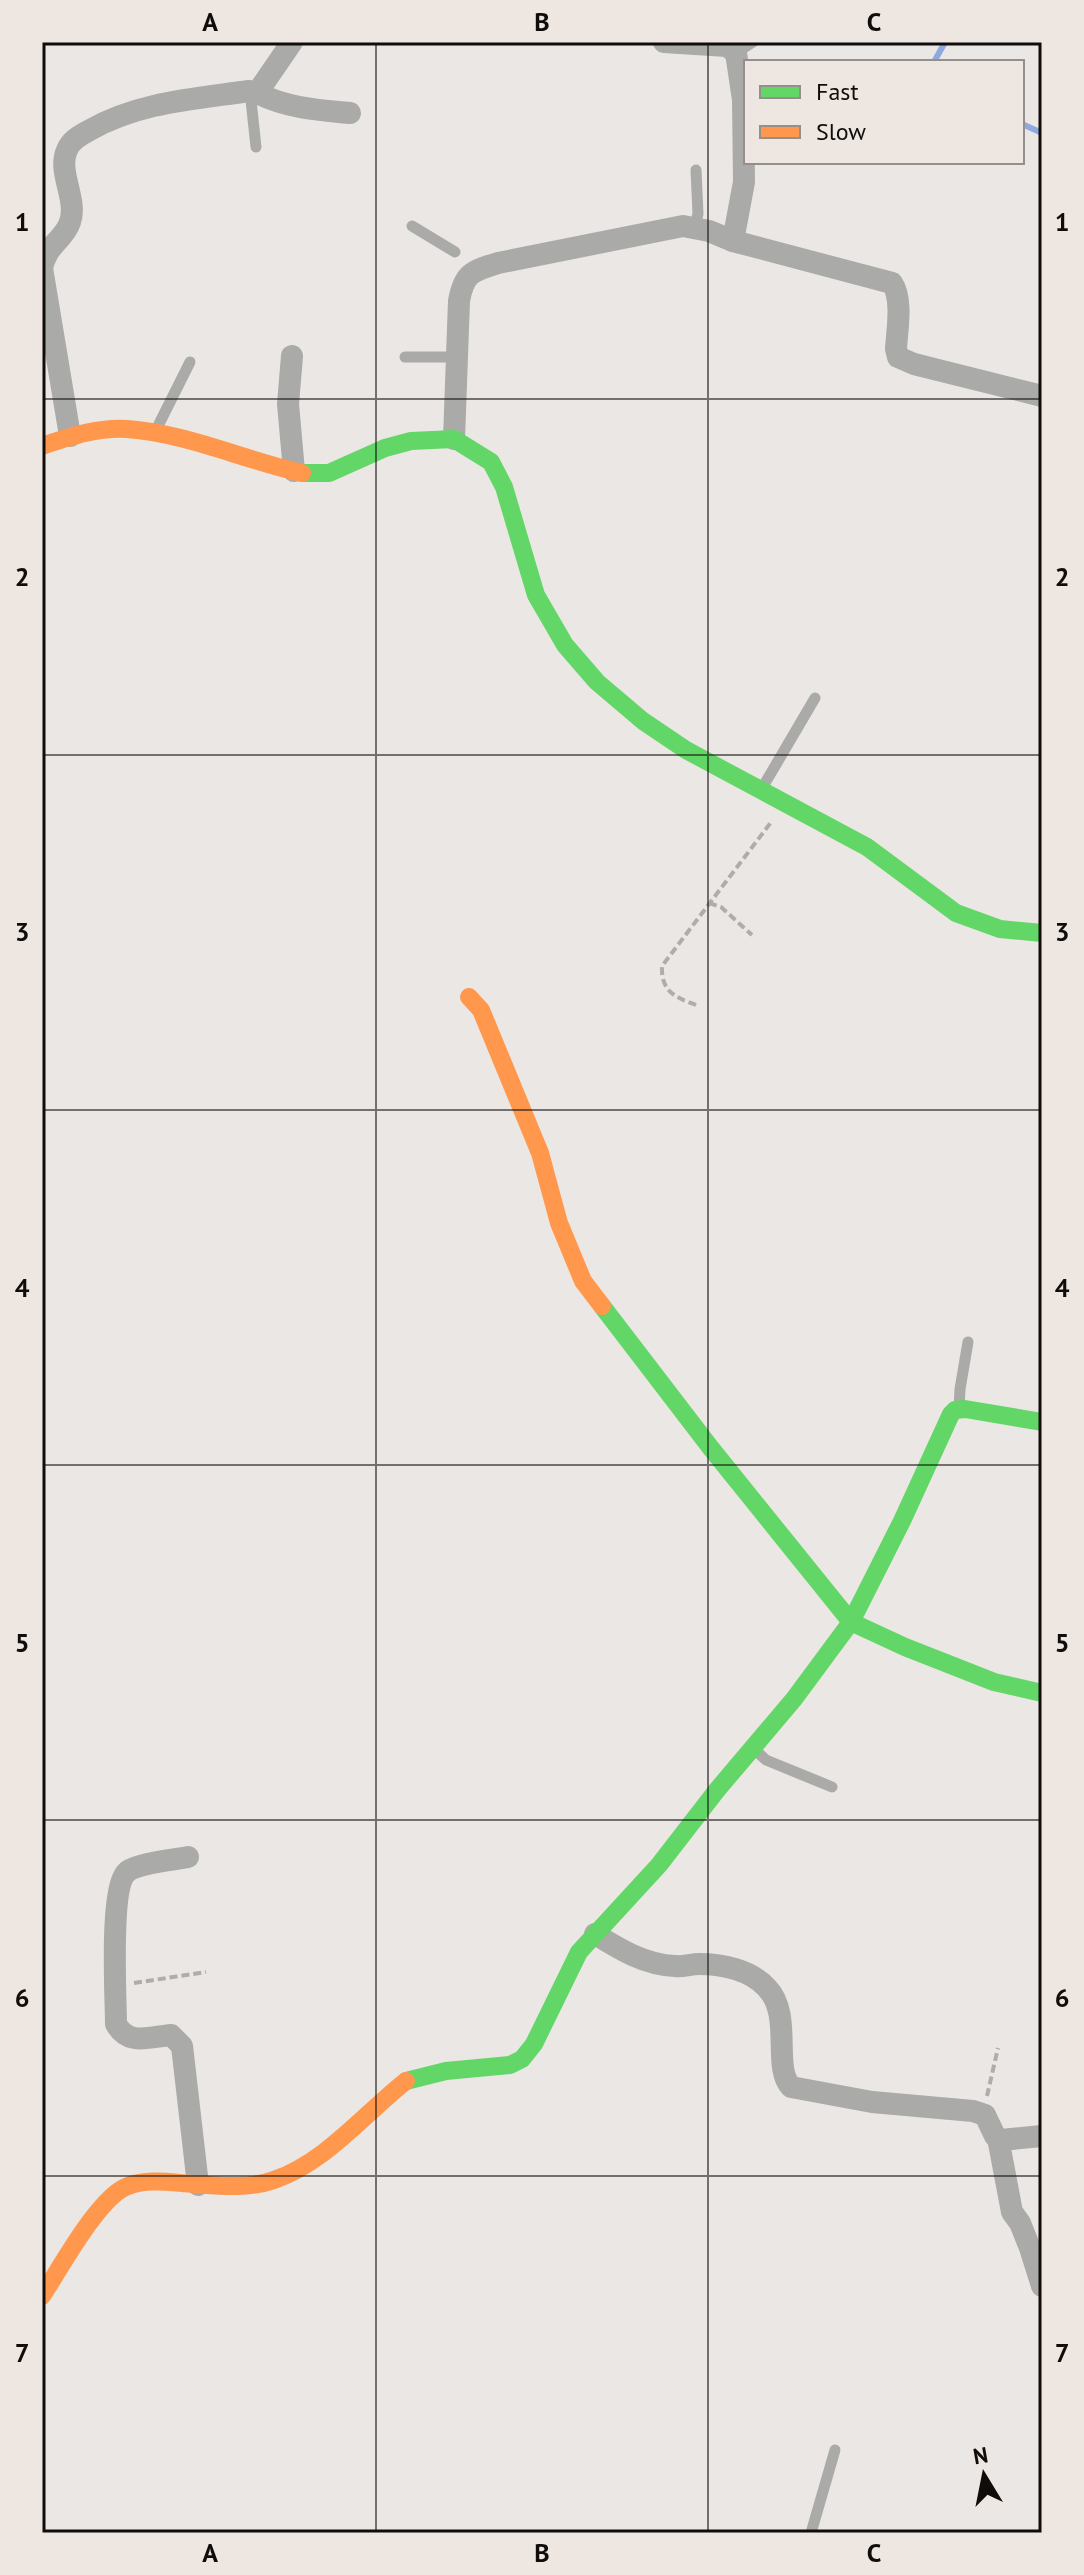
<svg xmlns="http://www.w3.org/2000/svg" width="1084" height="2575" viewBox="0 0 1084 2575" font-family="'PT Sans',sans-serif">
  <rect width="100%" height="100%" fill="#ebe7e4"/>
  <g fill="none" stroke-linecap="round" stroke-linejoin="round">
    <g stroke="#8daadf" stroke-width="6">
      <path d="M934,62L945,42"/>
      <path d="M1022,124L1042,133"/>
    </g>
    <g stroke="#afacab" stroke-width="4" stroke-dasharray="8 4" stroke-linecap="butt">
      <path d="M709,903L721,907L752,935"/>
      <path d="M696,1005C675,997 661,992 662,966L772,821"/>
      <path d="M134,1983L206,1972"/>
      <path d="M987,2096L998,2048"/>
    </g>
    <g stroke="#aaaaa8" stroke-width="11">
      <path d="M736,53L753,42"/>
      <path d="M250,91L256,147"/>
      <path d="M412,226L455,252"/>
      <path d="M694,228L698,214L696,170"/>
      <path d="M405,357H456"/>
      <path d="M155,432L190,362"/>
      <path d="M761,790L815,698"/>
      <path d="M959,1409L960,1389L968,1342"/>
      <path d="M753,1748L766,1760L832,1787"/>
      <path d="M811,2533L835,2450"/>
    </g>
    <g stroke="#aaaaa8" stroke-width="22">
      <path d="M664,42L727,46L736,53L743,100L744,182L733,241"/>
      <path d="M257,93C287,108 318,110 350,113"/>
      <path d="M292,356L288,404L294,471"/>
      <path d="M70,436L42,268C47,244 64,240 70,222C78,199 57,172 67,150C71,140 81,135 90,130C139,102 195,99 249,91L257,93L292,42"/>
      <path d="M454,439L459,301C464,273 472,271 498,263L683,226L709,231L733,241L892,283C903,299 897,330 896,349L898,357L914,364L1042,396"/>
      <path d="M188,1857C173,1860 139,1863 128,1871C109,1885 116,1998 116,2024C128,2046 149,2037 171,2035L182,2046L198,2185"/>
      <path d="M595,1934C619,1949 645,1965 675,1966C683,1967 691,1964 699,1964C723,1964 751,1970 767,1988C793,2015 772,2067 791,2087L872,2102L973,2111L985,2115L995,2136L1001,2140L1042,2136"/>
      <path d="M998,2138L1012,2212L1020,2223L1030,2248L1042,2286"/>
    </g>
    <g stroke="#63d668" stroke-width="18">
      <path d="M302,473H329L385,448L411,441L454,439L491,462L504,487L536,595L565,645L597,682L643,721L686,750L867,847L956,913L1000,929L1042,933"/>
      <path d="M602,1306L710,1447L851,1622L905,1647L994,1682L1042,1693"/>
      <path d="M406,2081L446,2071L510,2065L522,2059L534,2044L579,1952L659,1865L717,1790L794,1699L851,1622L902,1521L951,1414L955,1410L965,1409L1042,1422"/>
    </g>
    <g stroke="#ff974d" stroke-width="18">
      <path d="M42,446C69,437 98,427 127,429C185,433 244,460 302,473"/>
      <path d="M469,997L481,1010L540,1153L559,1223L583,1281L602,1306"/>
      <path d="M42,2296C60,2269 99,2196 128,2186C149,2178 173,2183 195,2184C221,2186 249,2189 274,2180C326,2162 363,2115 406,2081"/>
    </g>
  </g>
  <path fill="none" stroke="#0f0c0a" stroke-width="2" stroke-opacity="0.55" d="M376,42V2533M708,42V2533M42,399H1042M42,755H1042M42,1110H1042M42,1465H1042M42,1820H1042M42,2176H1042"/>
  <rect width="1084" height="2575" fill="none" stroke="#eee6e1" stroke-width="88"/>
  <rect x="744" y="60" width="280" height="104" fill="#eee6e1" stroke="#958f8b" stroke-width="2"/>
  <rect x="760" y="86" width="40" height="12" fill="#63d668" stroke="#958f8b" stroke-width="2"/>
  <text x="816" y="100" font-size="24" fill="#0f0c0a">Fast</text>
  <rect x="760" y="126" width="40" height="12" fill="#ff974d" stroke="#958f8b" stroke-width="2"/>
  <text x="816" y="140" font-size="24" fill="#0f0c0a">Slow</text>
  <g transform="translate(984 2475) rotate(350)" stroke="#eee6e1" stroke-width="6" paint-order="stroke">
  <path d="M0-6L14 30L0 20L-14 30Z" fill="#0f0c0a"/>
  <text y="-12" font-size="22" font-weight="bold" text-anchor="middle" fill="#0f0c0a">N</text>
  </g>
  <rect x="44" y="44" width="996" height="2487" fill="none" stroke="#0f0c0a" stroke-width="3"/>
  <g font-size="26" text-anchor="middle" font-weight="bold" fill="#0f0c0a">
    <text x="210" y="31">A</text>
    <text x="542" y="31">B</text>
    <text x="874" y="31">C</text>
    <text x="22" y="231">1</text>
    <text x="1062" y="231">1</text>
    <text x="22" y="586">2</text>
    <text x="1062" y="586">2</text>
    <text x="22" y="941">3</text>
    <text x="1062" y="941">3</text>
    <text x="22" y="1297">4</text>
    <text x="1062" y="1297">4</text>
    <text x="22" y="1652">5</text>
    <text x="1062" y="1652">5</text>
    <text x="22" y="2007">6</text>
    <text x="1062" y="2007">6</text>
    <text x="22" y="2362">7</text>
    <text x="1062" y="2362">7</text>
    <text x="210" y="2562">A</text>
    <text x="542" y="2562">B</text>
    <text x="874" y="2562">C</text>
  </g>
</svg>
